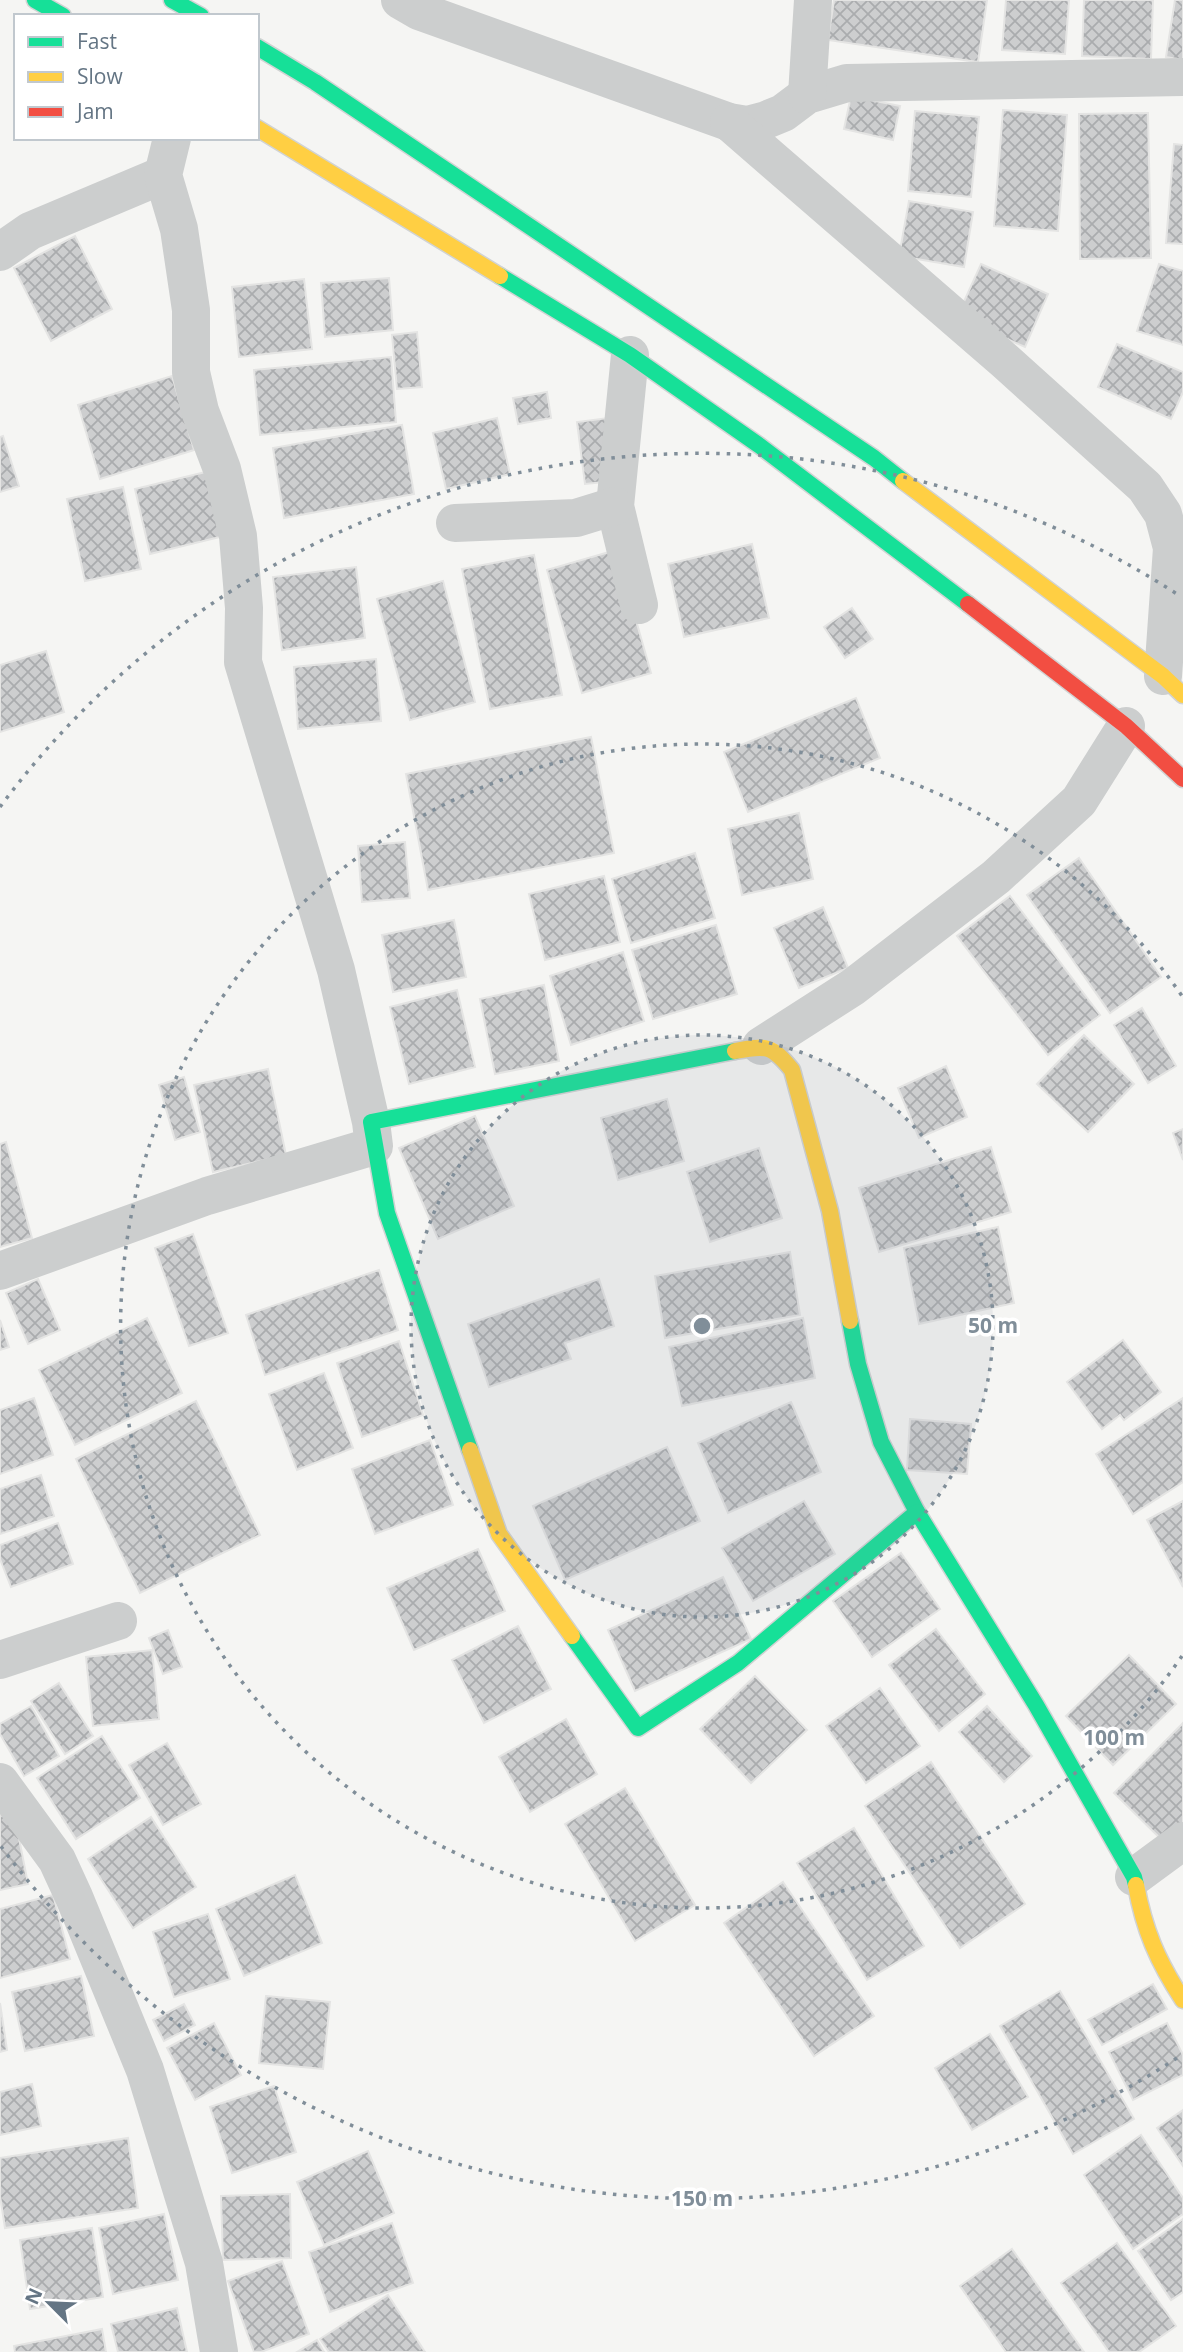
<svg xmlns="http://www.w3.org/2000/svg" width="1183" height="2352" viewBox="0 0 1183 2352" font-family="'Open Sans',sans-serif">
  <defs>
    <pattern id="building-cross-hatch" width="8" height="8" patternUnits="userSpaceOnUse" patternTransform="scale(1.75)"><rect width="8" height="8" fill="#cdcecf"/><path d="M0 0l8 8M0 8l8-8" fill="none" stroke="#aaacae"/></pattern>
  </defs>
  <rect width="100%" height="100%" fill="#f5f5f3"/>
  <g fill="url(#building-cross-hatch)" stroke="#e4e4e3" stroke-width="2">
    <path d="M834,0H987L978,62L828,40Z"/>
    <path d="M1006,0H1069L1065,54L1002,50Z"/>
    <path d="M1084,0H1153L1151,59L1082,56Z"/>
    <path d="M1175,0H1183V60L1166,57Z"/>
    <path d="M851,96L900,106L893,140L844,129Z"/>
    <path d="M1003,110L1067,115L1058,231L994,226Z"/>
    <path d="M915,111L979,117L971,197L908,191Z"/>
    <path d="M1148,113L1151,258L1080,259L1079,114Z"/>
    <path d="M1174,144L1183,145V244L1166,243Z"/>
    <path d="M909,201L973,212L964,267L899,256Z"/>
    <path d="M75,236L112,309L51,341L14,268Z"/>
    <path d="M981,264L1048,294L1025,347L957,317Z"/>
    <path d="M1159,264L1183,271V345L1137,331Z"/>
    <path d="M389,278L393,330L325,337L321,283Z"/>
    <path d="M304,279L312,349L239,357L232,287Z"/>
    <path d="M417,332L422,387L397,389L392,335Z"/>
    <path d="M1117,344L1183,372V392L1171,419L1098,387Z"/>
    <path d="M391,357L396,422L260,435L254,370Z"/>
    <path d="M172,376L194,450L100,479L78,405Z"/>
    <path d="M547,392L551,418L518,424L513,398Z"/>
    <path d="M497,418L510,474L446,489L433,433Z"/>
    <path d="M608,418L615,481L585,484L577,422Z"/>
    <path d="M402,425L414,494L284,518L273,448Z"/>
    <path d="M3,436L19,486L0,492V437Z"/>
    <path d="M214,470L228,535L150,554L135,489Z"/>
    <path d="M123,487L141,569L85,581L67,499Z"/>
    <path d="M752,544L769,618L684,637L668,564Z"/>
    <path d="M616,550L651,673L582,693L547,570Z"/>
    <path d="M534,555L562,695L490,709L462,569Z"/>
    <path d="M356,567L365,638L282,650L273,577Z"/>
    <path d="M443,581L475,702L410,720L377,599Z"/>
    <path d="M852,608L873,639L845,658L824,627Z"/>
    <path d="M46,651L64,712L0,732V665Z"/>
    <path d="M376,659L381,721L298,729L294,667Z"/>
    <path d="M856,698L880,758L748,812L724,752Z"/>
    <path d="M591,737L614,853L428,890L406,774Z"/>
    <path d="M799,813L813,879L742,895L728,829Z"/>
    <path d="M405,842L410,898L362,902L358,846Z"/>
    <path d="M695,853L715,918L631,943L612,879Z"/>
    <path d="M1079,858L1161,977L1110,1013L1027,895Z"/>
    <path d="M604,876L620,942L545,960L529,894Z"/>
    <path d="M1010,896L1100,1015L1048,1055L957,936Z"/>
    <path d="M823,907L848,968L799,988L774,928Z"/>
    <path d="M454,920L466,977L393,992L382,935Z"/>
    <path d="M716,925L737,994L653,1019L632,950Z"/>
    <path d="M623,952L644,1021L571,1045L550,976Z"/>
    <path d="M544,985L559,1061L495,1074L480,999Z"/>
    <path d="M457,990L475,1067L409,1084L390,1007Z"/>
    <path d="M1142,1008L1176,1066L1148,1083L1114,1025Z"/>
    <path d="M1084,1035L1134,1084L1088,1132L1037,1084Z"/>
    <path d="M946,1066L967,1117L919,1138L898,1088Z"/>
    <path d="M268,1069L286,1155L213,1172L194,1085Z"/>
    <path d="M184,1077L200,1132L175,1140L159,1085Z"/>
    <path d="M667,1099L684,1161L618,1180L601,1118Z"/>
    <path d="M475,1116L514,1206L438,1239L399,1148Z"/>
    <path d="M1183,1129V1160L1173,1133Z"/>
    <path d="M6,1142L32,1238L0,1247V1144Z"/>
    <path d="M991,1147L1011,1212L879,1252L859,1188Z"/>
    <path d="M759,1148L782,1218L710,1242L687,1172Z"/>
    <path d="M998,1227L1014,1303L919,1324L904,1248Z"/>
    <path d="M193,1234L228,1333L189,1346L155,1248Z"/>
    <path d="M790,1252L800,1315L665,1338L655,1276Z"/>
    <path d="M379,1270L398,1330L265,1375L246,1315Z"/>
    <path d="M38,1279L60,1330L28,1344L6,1293Z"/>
    <path d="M599,1279L614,1326L565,1343L571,1359L489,1387L468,1324Z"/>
    <path d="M147,1318L182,1393L75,1445L39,1370Z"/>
    <path d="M803,1318L815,1378L682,1406L669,1347Z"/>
    <path d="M0,1320L9,1347L0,1350Z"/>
    <path d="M1123,1340L1161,1392L1124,1420L1120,1415L1102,1429L1067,1382Z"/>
    <path d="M399,1341L423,1415L362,1437L337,1363Z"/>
    <path d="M324,1373L353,1448L297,1470L269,1394Z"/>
    <path d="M34,1398L53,1455L0,1474V1410Z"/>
    <path d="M1183,1398V1482L1133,1514L1096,1454Z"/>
    <path d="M196,1401L260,1535L140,1593L76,1459Z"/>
    <path d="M791,1402L821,1472L728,1513L698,1443Z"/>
    <path d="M910,1419L971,1424L967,1474L907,1470Z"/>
    <path d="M430,1440L453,1505L375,1534L352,1469Z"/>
    <path d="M667,1447L700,1521L565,1580L533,1506Z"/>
    <path d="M41,1475L54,1516L0,1534V1489Z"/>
    <path d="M804,1501L835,1554L753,1601L722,1548Z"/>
    <path d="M1183,1501V1587L1147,1520Z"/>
    <path d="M58,1523L73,1564L11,1587L0,1559V1545Z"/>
    <path d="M478,1549L505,1611L414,1650L387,1588Z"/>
    <path d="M901,1553L940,1609L872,1657L833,1601Z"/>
    <path d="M723,1577L751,1639L635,1691L608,1630Z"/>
    <path d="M518,1626L551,1689L484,1723L452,1660Z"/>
    <path d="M936,1629L985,1694L939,1731L889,1665Z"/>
    <path d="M168,1630L182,1667L163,1674L149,1638Z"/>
    <path d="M152,1650L159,1719L93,1726L86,1657Z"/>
    <path d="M1129,1655L1176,1704L1113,1765L1066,1716Z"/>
    <path d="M755,1676L807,1730L751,1783L700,1729Z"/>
    <path d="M59,1683L93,1736L65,1754L31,1701Z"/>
    <path d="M880,1688L920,1746L866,1783L826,1726Z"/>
    <path d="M31,1706L59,1756L24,1776L0,1734V1724Z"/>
    <path d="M987,1706L1032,1756L1004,1782L959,1732Z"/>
    <path d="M566,1719L597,1774L530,1812L499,1757Z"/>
    <path d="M1183,1723V1827L1166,1844L1114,1793Z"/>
    <path d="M102,1736L140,1798L76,1839L37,1778Z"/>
    <path d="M167,1743L201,1804L163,1825L129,1765Z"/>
    <path d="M931,1762L1025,1904L960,1948L865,1806Z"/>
    <path d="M625,1788L695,1905L635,1941L565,1824Z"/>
    <path d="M14,1813L28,1884L0,1890V1816Z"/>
    <path d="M151,1817L196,1887L133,1928L88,1859Z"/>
    <path d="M854,1828L924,1946L867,1980L797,1863Z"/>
    <path d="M295,1875L322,1943L244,1976L216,1909Z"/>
    <path d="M783,1882L874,2016L814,2056L724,1923Z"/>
    <path d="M53,1895L70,1959L0,1978V1909Z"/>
    <path d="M208,1914L230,1979L174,1997L153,1932Z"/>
    <path d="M81,1976L94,2036L25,2051L12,1992Z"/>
    <path d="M1153,1984L1167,2009L1102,2045L1088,2020Z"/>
    <path d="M1060,1991L1134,2119L1073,2154L1000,2026Z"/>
    <path d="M266,1996L330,2002L323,2069L259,2063Z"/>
    <path d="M0,2003L7,2050L0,2052Z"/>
    <path d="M184,2004L195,2025L164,2041L153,2020Z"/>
    <path d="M214,2023L241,2075L195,2100L167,2048Z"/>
    <path d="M1167,2023L1183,2055V2075L1133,2100L1109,2052Z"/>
    <path d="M990,2034L1028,2097L972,2130L935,2068Z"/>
    <path d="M32,2084L41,2126L0,2135V2092Z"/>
    <path d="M274,2086L296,2152L232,2173L210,2107Z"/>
    <path d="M1183,2110V2166L1157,2128Z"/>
    <path d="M1141,2135L1183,2198V2214L1133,2249L1084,2175Z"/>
    <path d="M128,2138L138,2208L5,2228L0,2196V2158Z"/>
    <path d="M368,2151L394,2213L324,2245L297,2182Z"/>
    <path d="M290,2194L291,2258L223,2260L221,2196Z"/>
    <path d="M164,2214L178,2280L113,2294L99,2228Z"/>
    <path d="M1183,2219V2292L1171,2300L1138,2251Z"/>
    <path d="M392,2223L413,2283L330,2312L309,2252Z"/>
    <path d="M92,2228L103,2297L30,2309L20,2240Z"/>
    <path d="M1117,2243L1176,2326L1139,2352H1109L1061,2283Z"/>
    <path d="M1012,2249L1084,2352H1006L960,2286Z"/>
    <path d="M282,2261L309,2334L261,2352H254L228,2281Z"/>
    <path d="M388,2295L425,2352H329L320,2339Z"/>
    <path d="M177,2308L187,2352H118L111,2324Z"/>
    <path d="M102,2329L106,2352H15L14,2346Z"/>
    <path d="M317,2340L324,2352H297Z"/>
  </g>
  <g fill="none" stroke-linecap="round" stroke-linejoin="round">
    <defs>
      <g id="fast">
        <path d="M35,0L63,16"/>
        <path d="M172,0L201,16"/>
        <path d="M257,47L315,82L874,458L903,481"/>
        <path d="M500,276L630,355L760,446L968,604"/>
        <path d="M850,1321L858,1364L881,1442L917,1512L1036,1705L1134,1877L1136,1885"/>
        <path d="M470,1450L387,1213L371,1122L735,1051"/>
        <path d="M572,1636L638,1728L738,1663L917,1512"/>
      </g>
      <g id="slow">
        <path d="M257,128L500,276"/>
        <path d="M903,481L1163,676L1183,695"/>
        <path d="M735,1051C766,1045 772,1045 792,1070L830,1211L850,1321"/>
        <path d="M470,1450L499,1534L572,1636"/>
        <path d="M1136,1885C1144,1930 1158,1962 1183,2000"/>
      </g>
      <path id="jam" d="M968,604L1126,726L1183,779"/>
    </defs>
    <use href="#fast" stroke="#d1d3d3" stroke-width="19"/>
    <use href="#slow" stroke="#d1d3d3" stroke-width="19"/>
    <use href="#jam" stroke="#d1d3d3" stroke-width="19"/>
    <g stroke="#cccece" stroke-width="38">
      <path d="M400,0L419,11L729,122L747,125L766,120L783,113L807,95L847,83L1183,77"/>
      <path d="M807,95L813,0"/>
      <path d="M729,122L1005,361L1145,487L1163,514L1172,548L1163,676"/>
      <path d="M0,252L30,231L163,175"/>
      <path d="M630,355L615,506L639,605"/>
      <path d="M455,523L576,518L615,506"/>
      <path d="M761,1046L853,987L996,877L1079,801L1126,726"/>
      <path d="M0,1271L207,1196L374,1146L371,1122L336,970L243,662L244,608L238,536L222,469L200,411L191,372V310L179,229L163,175L172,138"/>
      <path d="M0,1660L118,1621"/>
      <path d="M0,1782L57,1860L74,1897L145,2070L204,2263L219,2352"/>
      <path d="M1134,1877L1183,1841"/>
    </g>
    <use href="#fast" stroke="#16e098" stroke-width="16"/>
    <use href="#slow" stroke="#ffcf43" stroke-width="16"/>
    <use href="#jam" stroke="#f24e42" stroke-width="16"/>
  </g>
  <circle cx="702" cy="1326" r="291" fill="#808e99" fill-opacity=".12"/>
  <g fill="none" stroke="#808e99" stroke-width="3.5" stroke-dasharray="3.5 7">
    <circle cx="702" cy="1326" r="291"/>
    <path d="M1182 1656A582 582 0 1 1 1182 996"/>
    <path d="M1177 2058A873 873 0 0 1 0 1845M0 807A873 873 0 0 1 1177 594"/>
  </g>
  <circle cx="702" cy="1326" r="10" fill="#808e99" stroke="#fff" stroke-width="3.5"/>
  <g font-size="21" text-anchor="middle" font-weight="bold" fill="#808e99" stroke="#fff" stroke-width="7" stroke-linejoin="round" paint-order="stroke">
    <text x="993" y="1333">50 m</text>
    <text x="1114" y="1745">100 m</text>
    <text x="702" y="2206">150 m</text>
  </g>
  <rect x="14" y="14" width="245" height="126" fill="#ffffff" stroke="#c1c8ce" stroke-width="2"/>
  <rect x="28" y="37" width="35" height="10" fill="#16e098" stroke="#c1c8ce" stroke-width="2"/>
  <text x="77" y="49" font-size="21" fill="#647584">Fast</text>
  <rect x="28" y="72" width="35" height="10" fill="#ffcf43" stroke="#c1c8ce" stroke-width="2"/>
  <text x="77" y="84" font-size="21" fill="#647584">Slow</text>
  <rect x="28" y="107" width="35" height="10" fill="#f24e42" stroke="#c1c8ce" stroke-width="2"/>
  <text x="77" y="119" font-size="21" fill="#647584">Jam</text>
  <g transform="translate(49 2303) rotate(294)" stroke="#ffffff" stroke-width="5" paint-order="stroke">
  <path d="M0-5L12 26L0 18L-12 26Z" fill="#647584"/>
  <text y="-10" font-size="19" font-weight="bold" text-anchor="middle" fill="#647584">N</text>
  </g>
</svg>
